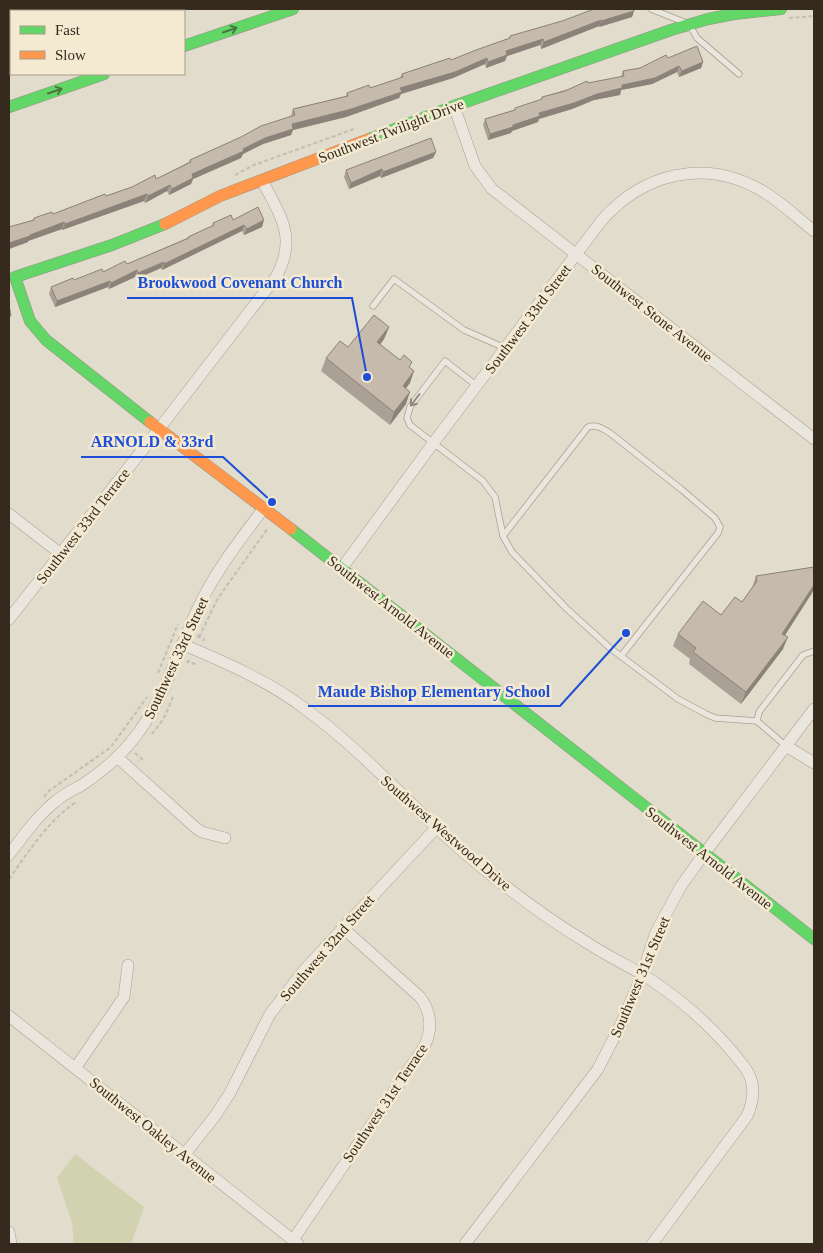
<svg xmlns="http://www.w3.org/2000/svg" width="823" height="1253" viewBox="0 0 823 1253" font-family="Georgia,serif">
  <rect width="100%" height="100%" fill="#e2dccc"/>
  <path fill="#d1d2af" d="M75,1154L144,1207L131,1244H74L72,1222L57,1178Z"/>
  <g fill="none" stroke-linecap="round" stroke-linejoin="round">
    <defs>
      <g id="lane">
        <path d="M651,9L689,24L697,38L739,74"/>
        <path d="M373,306L394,279L464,330L505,348"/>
        <path d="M477,386L445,361L410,407L407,418L410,425L483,481L495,497L503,536L512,552L566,608L610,648L678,699L706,714L715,718L757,721"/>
        <path d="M503,536L588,427C597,424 603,429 610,433L681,489L715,518L720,527L718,533L621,656"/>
        <path d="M786,746L757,721L759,712L803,655L814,651"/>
      </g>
      <g id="street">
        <path d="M454,106L475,166L492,189L814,439"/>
        <path d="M9,514L61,554"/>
        <path d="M342,568L434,442L602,220C643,174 703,158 759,189C779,200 796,217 814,231"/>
        <path d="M9,619L159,429L276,277C298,237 280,216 262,180"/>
        <path d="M182,644C224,662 267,680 304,708C373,758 427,826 495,878C525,902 556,924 589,944C606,955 624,964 642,974C681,999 718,1031 746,1069C756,1084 754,1100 747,1116L652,1244"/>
        <path d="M786,746L814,763"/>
        <path d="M117,757L196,828L202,832L225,838"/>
        <path d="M9,855C23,836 37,816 56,801C64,794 73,790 82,785C103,771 123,754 138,733C165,697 178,651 197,610C214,573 239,541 264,508"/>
        <path d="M9,1016L298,1244"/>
        <path d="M76,1067L124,997L128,965"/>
        <path d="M184,1155L215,1116L230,1093L270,1014L305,969L437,827"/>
        <path d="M9,1232L11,1244"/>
        <path d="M293,1240L424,1047C433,1029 431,1012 420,997L343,928"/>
        <path d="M465,1244L598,1069L622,1022L642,975L656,932L681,886L704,854L814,709"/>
      </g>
      <g id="fast">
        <path d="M166,11L173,9"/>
        <path d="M184,46L293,9"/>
        <path d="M9,66L11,65"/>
        <path d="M9,107L104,74"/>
        <path d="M369,139L454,106L671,30L708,19L734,14L781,9"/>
        <path d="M150,422L46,340L30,321L15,277L112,245L165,224"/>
        <path d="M291,529L814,939"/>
      </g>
      <g id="slow">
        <path d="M165,224L220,196L369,139"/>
        <path d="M150,422L291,529"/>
      </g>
    </defs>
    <use href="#lane" stroke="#a7a195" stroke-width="7"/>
    <use href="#street" stroke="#a7a195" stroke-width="12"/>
    <use href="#fast" stroke="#979085" stroke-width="12"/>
    <use href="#slow" stroke="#979085" stroke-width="12"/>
    <g stroke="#c3bdb4" stroke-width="2" stroke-dasharray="4 2.5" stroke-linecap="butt">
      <path d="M789,18L814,16"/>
      <path d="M235,175L254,165L354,129"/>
      <path d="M197,636L204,639L203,641"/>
      <path d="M199,637L218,598L268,528"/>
      <path d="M187,663L188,661L194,664L195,662"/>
      <path d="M158,673L178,624"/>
      <path d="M152,734L164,718L173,697"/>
      <path d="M135,753L142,759L138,761"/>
      <path d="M44,797L49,791L111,747L147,697"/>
      <path d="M9,879C29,851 48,821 76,802"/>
    </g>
    <use href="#lane" stroke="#eae6dd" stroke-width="5.5"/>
    <use href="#street" stroke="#eae6dd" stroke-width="11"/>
    <use href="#fast" stroke="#63d668" stroke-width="11"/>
    <use href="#slow" stroke="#ff974d" stroke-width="11"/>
  </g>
  <g fill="#aaa095">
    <path d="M634,11L632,17L599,27V26L541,49L540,45L507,56L505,61L486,68L485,64L453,78L401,94L399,98L346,117L293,130L291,135L263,144L243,154L241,158L193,179L191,184L169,195L167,191L145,203L144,201L62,230V229L28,241V242L9,249V227L33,220L34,218L53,214L156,179L189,162L190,160L291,116L293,109L346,96L347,93L370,88L400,78L402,74L451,60L509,38L510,36Z"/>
    <path d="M668,58L703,62L701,68L679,77L677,72L652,84L621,90L620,95L594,100L572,109L539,119L538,122L512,131L511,133L488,140L483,125L485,119L514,110L515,108L541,100L542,97L588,83L621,77L623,71L640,68Z"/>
    <path d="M436,152L433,158L381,178L380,176L349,189L344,177L346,170Z"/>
    <path d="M233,220L262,227L244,235L242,231L162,270L161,268L136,279L135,277L109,289L108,287L55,307L49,294L51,287L74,280L103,272L127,264L187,238L188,237L212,226L213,223Z"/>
    <path d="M389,327L384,339L380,345L410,368V383L406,388V404L390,425L321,371L326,358Z"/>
    <path d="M814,567V588L812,593L785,635L783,649L741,704L689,664L690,659L673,646L678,634L721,615L742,602L752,588L756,576Z"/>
  </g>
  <g fill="#8b8279">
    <path d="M634,11L632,17L599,27L601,21Z"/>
    <path d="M601,20L599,26L541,49L544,42Z"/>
    <path d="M543,39L540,45L507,56L505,61L486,68L488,62L506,51Z"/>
    <path d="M487,58L485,64L453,78L401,94L399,98L346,117L293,130L291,135L263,144L243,154L241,158L193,179L191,184L169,195L172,189L192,174L292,124L400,88Z"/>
    <path d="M703,62L701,68L679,77L682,71Z"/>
    <path d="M679,66L677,72L652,84L621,90L620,95L594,100L572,109L539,119L538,122L512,131L511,133L488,140L490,134L513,125L539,113Z"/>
    <path d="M436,152L433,158L381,178L383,172Z"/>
    <path d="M382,169L380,176L349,189L351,183Z"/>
    <path d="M170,185L167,191L145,203L148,196Z"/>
    <path d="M147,194L144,201L62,230L65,224Z"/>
    <path d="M264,220L262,227L244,235L247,229Z"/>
    <path d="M64,222L62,229L28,241V242L9,249V243Z"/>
    <path d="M244,225L242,231L162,270L164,264Z"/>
    <path d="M164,262L161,268L136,279L138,273Z"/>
    <path d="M137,270L135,277L109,289L111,283Z"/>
    <path d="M110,281L108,287L55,307L57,301Z"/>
    <path d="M389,327L384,339L373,354L377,342Z"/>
    <path d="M414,371L410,383L398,398L403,386Z"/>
    <path d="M410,392L406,404L390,425L394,412Z"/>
    <path d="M814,585V588L812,593L778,646L782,634Z"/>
    <path d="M788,637L783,649L741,704L746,692Z"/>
  </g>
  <g fill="#c6baad" stroke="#8b8279">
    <path d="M594,9H634V11L601,21V20L544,42L543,39L506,51L507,55L488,62L487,58L455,72L400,88L402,92L348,110L292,124L293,129L265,138L243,149L244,151L192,174L193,178L172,189L170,185L148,196L147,194L65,224L64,222L30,235V236L9,243V227L34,220V218L52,212L53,214L105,194L106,196L132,187L155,175L156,179L191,162L190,160L241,137L261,126L295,115L293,109L348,96L347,93L369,85L370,88L403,77L402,74L450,58L451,60L476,50L510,38V36L562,21Z"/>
    <path d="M697,46L703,62L682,71L679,66L655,78L622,85V88L597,94L574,103L539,113L540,116L513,125V127L490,134L485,119L515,110V108L542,99V97L565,91L587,81L588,83L624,76L623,71L640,68L666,55L668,58Z"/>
    <path d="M431,138L436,152L383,172L382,169L351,183L346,170Z"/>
    <path d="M258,207L264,220L247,229L244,225L164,264V262L138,273L137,270L111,283L110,281L57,301L51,287L73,278L74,280L102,269L103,272L125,261L127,264L189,238L188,237L214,225L213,223L231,215L233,220Z"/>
    <path d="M9,305L11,316H9Z"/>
    <path d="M374,315L389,327L377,342L400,360L404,355L412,362L409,367L414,371L403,386L410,392L394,412L326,358L340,341L348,347Z"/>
    <path d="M814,567V585L782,634L788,637L746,692L693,652L696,648L678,634L703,601L721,615L735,597L742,602L757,581L756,576Z"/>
  </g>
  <defs><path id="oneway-shaft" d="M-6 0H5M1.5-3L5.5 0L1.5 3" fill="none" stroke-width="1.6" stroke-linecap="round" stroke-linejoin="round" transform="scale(1.25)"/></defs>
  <g stroke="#4a773f">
    <use href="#oneway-shaft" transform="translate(230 30) rotate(-19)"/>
    <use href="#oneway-shaft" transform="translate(55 91) rotate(-19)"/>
  </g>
  <use stroke="#90887e" href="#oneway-shaft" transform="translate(415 400) rotate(127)"/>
  <g text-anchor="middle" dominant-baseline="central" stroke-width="5" stroke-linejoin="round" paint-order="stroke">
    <g font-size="15" fill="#362a1e" stroke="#f4ead2">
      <text transform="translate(391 131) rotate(-21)">Southwest Twilight Drive</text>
      <text transform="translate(652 313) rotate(38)">Southwest Stone Avenue</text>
      <text transform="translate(528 319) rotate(-53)">Southwest 33rd Street</text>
      <text transform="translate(83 526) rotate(-52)">Southwest 33rd Terrace</text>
      <text transform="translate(391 607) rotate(38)">Southwest Arnold Avenue</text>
      <text transform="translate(176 658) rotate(-65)">Southwest 33rd Street</text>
      <text transform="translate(446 833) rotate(41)">Southwest Westwood Drive</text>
      <text transform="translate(709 858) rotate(38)">Southwest Arnold Avenue</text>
      <text transform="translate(327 948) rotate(-49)">Southwest 32nd Street</text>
      <text transform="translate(640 977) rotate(-67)">Southwest 31st Street</text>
      <text transform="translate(385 1103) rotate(-56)">Southwest 31st Terrace</text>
      <text transform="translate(153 1130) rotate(39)">Southwest Oakley Avenue</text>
    </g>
  </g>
  <path fill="none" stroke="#1d4ed8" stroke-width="2" d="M367 377L352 298H127M272 502L223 457H81M626 633L560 706H308"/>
  <g fill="#1d4ed8" stroke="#f4ead2" stroke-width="2">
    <circle cx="367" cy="377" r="5"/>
    <circle cx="272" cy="502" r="5"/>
    <circle cx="626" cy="633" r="5"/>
  </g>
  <g font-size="16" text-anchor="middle" font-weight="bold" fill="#1d4ed8" stroke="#f4ead2" stroke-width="5" stroke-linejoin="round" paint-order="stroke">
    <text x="240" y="288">Brookwood Covenant Church</text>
    <text x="152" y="447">ARNOLD &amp; 33rd</text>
    <text x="434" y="697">Maude Bishop Elementary School</text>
  </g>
  <rect width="823" height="1253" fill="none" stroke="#362a1e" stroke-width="20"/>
  <rect x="10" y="10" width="175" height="65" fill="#f4ead2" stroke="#a89d8a"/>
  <rect x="20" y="26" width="25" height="8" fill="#63d668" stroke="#a89d8a"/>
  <text x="55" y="35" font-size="15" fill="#362a1e">Fast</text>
  <rect x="20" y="51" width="25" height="8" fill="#ff974d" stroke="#a89d8a"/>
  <text x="55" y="60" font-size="15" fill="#362a1e">Slow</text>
</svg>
